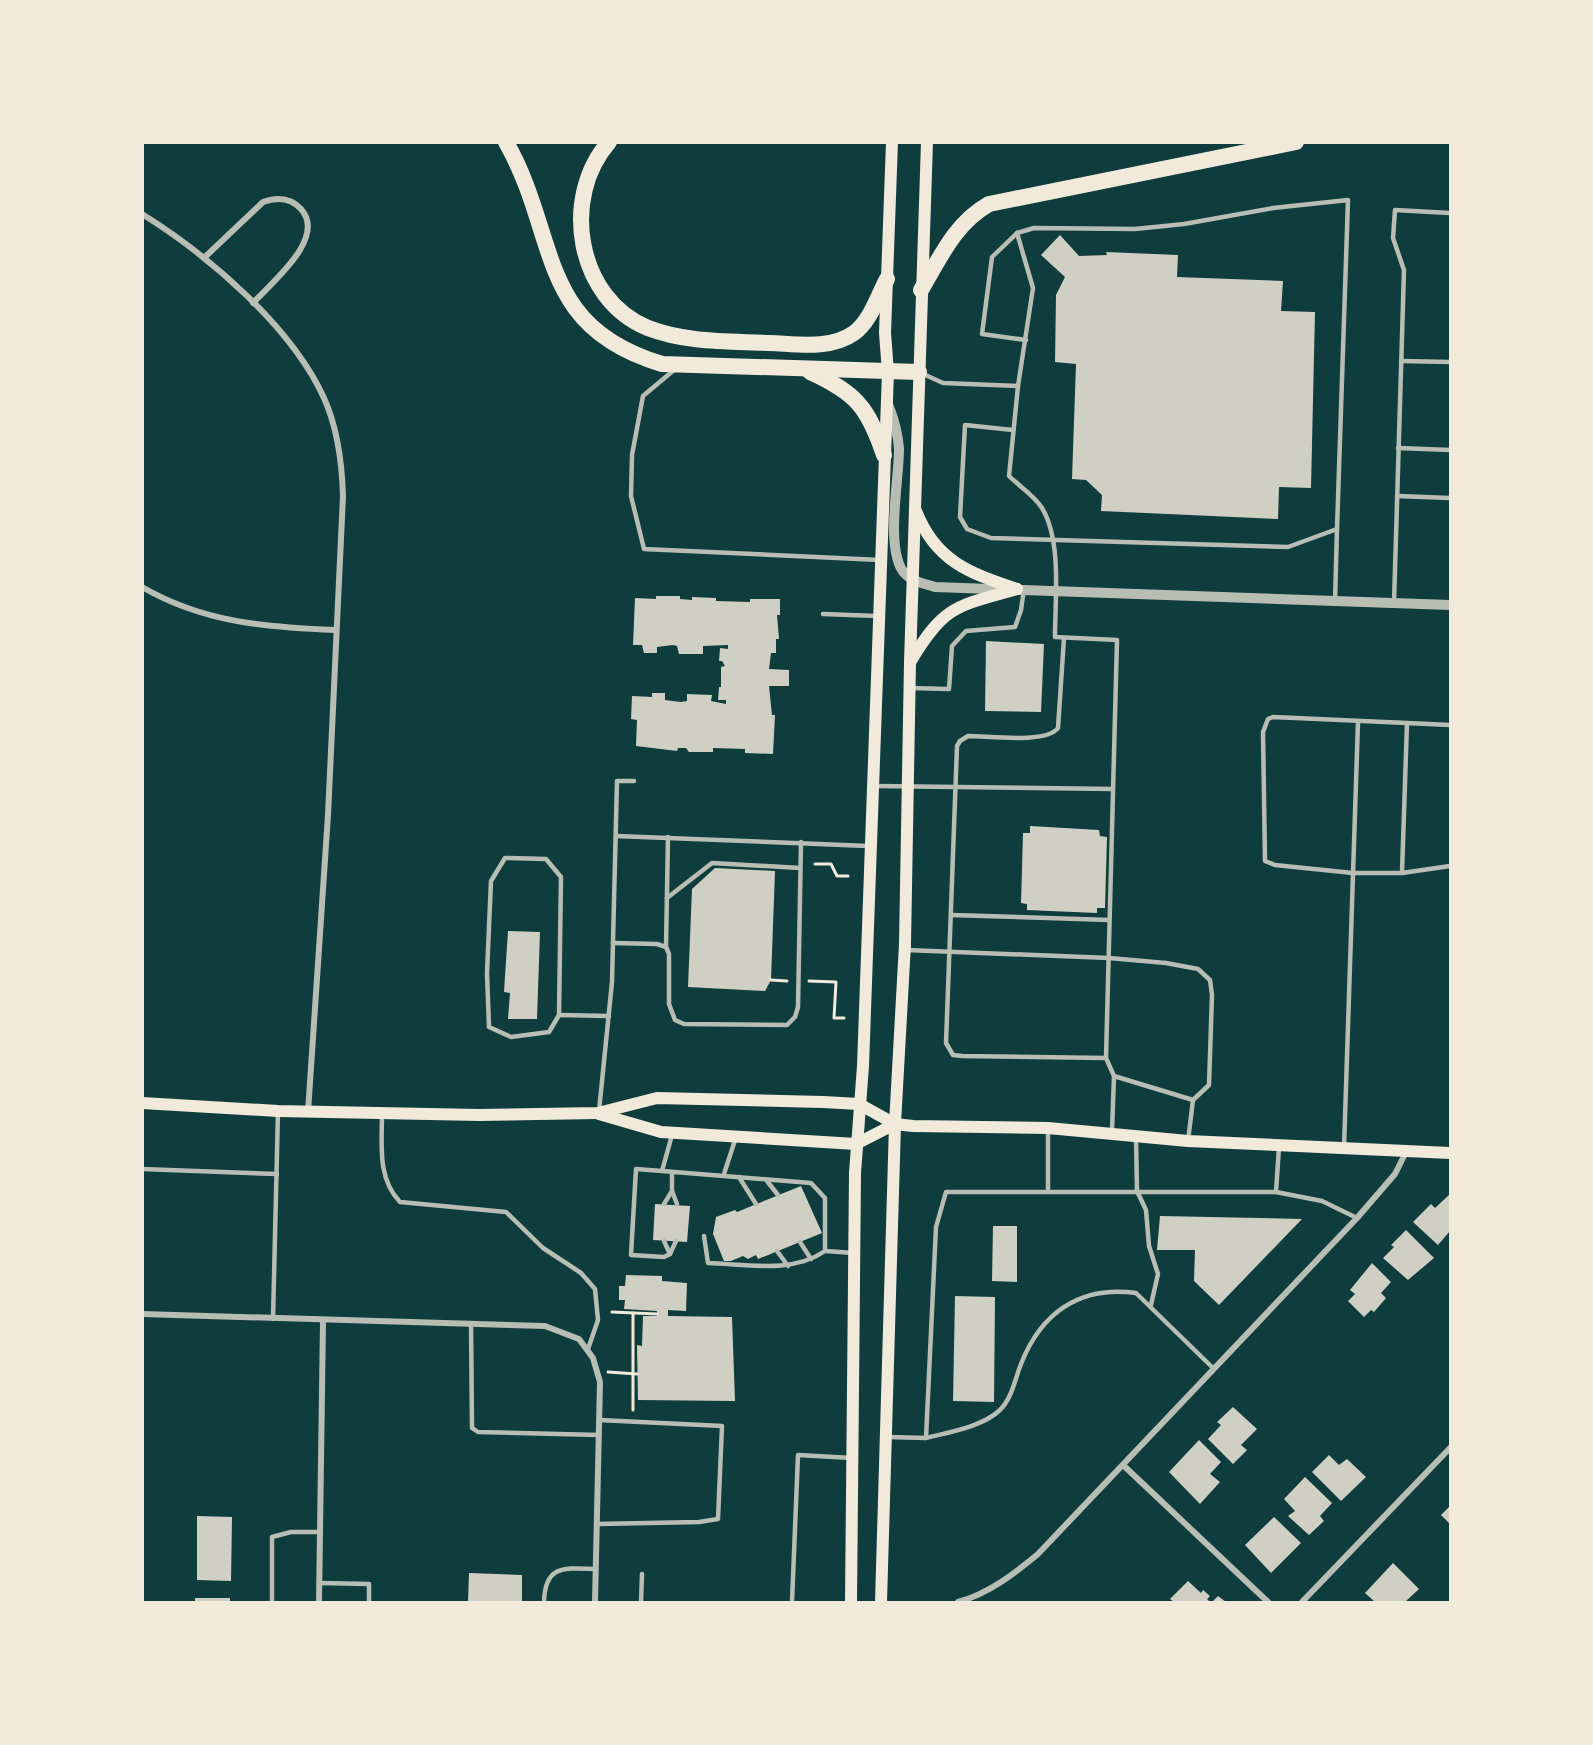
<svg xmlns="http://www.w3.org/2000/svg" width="1593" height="1745" viewBox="0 0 1593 1745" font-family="'PT Sans',sans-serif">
  <rect width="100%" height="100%" fill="#0f3d3e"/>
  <g fill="#cfcfc3">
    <path d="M1060,235L1079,256L1107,255L1106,252L1178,255L1177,277L1283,281L1281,311L1315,312L1311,488L1279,487L1278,519L1101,511L1102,495L1086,480L1072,479L1076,364L1055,362L1056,295L1065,277L1041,255Z"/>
    <path d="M656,596H680V599L692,600V597L716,598V601L750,602V599H780V615H777L779,639H776V653H771L769,669L789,670V686H769L772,715H775L773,754L745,753V749L713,748V752H689L686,748H678L677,751L636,746L637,720L631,719L632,696L652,697V693H665V700L681,702L687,701V694L712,695L711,701L726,704V700H718L719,687H721V667L725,666L722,661H719L720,648L728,649V645L703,646V654H679L677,646L673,645L657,647V653H644L642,645H633L635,598L656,599Z"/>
    <path d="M986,641L1044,644L1041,712L985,711Z"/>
    <path d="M1030,826L1099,830L1100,836L1107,837L1105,908H1097V913L1027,910V904L1021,903L1023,833H1030Z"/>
    <path d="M715,868L775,871L771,980L765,991L688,987L692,889Z"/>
    <path d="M508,931L540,932L537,1019H508L510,993L504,992Z"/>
    <path d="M801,1186L822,1233L758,1259L756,1255L748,1259L743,1256L731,1261H724L713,1234L716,1217L735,1210L737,1212Z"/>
    <path d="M1450,1194V1231L1438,1245L1413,1222L1431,1204L1435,1208Z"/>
    <path d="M655,1204L690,1206L687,1242L653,1240Z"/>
    <path d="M1160,1216L1302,1219L1219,1305L1194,1281L1195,1250H1157Z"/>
    <path d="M993,1226H1017V1282L992,1281Z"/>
    <path d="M1406,1230L1434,1258L1408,1280L1383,1258L1394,1247L1391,1245Z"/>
    <path d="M1372,1263L1391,1282L1381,1293L1386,1298L1374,1312L1371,1310L1364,1317L1348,1301L1355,1294L1350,1290Z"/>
    <path d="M626,1275L662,1276V1281L687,1283L686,1311L668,1310V1316L732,1317L735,1401L638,1400L637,1345L642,1346L643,1316H657V1311L624,1309L625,1300H619V1286H625Z"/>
    <path d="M955,1296L995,1297L994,1402L953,1401Z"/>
    <path d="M1233,1407L1257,1429L1241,1445L1247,1450L1233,1464L1208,1439L1221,1425L1217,1422Z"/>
    <path d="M1199,1440L1221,1462L1210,1474L1220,1482L1200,1504L1169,1472Z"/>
    <path d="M1329,1455L1339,1465L1347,1459L1366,1477L1341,1501L1312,1472Z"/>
    <path d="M1305,1477L1332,1503L1320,1516L1324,1521L1309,1535L1288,1516L1295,1511L1284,1499Z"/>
    <path d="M1450,1506V1524L1441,1515Z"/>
    <path d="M197,1516L232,1517L231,1581L197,1580Z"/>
    <path d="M1274,1517L1301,1543L1271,1573L1245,1545Z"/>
    <path d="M1393,1563L1419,1589L1405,1602H1375L1365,1593Z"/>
    <path d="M469,1573L522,1575V1602H468Z"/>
    <path d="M1188,1581L1201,1593L1203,1590L1210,1596L1207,1599L1210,1602H1174L1170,1599Z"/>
    <path d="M1218,1596L1226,1602H1212Z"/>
    <rect x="195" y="1598" width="35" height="4"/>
  </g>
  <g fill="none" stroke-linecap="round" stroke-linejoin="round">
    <g stroke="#f1e9da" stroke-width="3">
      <path d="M815,864H831L837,876H848"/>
      <path d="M771,980L787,981"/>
      <path d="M809,981L836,982L834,1018H844"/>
      <path d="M612,1312L657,1314"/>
      <path d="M633,1313V1410"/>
      <path d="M608,1372L637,1374"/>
    </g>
    <g stroke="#b8beb3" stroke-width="4.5">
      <path d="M1017,233L992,257L982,334L1026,340"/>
      <path d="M1401,361L1450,362"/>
      <path d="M674,370L643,396L632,455L631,496L644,549L880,560"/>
      <path d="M921,373L943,383L1018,386"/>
      <path d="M1013,430L965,425L960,517L967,529L991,538L1288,547L1337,529L1335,601"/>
      <path d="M1398,448L1450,450"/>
      <path d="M1397,496L1450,498"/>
      <path d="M1394,603L1404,270L1393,238L1395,210L1450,213"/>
      <path d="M823,614L877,616"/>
      <path d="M1064,638L1058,728C1046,744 989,736 968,736L960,741L957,746L946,1043L953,1055L962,1056L1106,1058"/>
      <path d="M910,688L949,689L952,646L966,631L1015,627L1021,610L1024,589"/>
      <path d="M1273,717L1407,723L1402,873H1353L1275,865L1265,861L1263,732L1268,719Z"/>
      <path d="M1407,723L1450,725"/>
      <path d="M876,786L1113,789"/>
      <path d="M616,836L868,846"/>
      <path d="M505,858L546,859L561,877L559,1015L549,1032L511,1037L489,1027L487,973L491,881Z"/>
      <path d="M1402,873L1450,866"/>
      <path d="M667,898L712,863L800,868"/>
      <path d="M951,915L1109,920"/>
      <path d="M613,943L657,944L666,947L669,954V1004L675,1020L684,1024L787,1025L795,1017L798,1007L801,842"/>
      <path d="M666,947L668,837"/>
      <path d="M906,950L1109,958L1166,963L1198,969L1210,980L1212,995L1209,1085L1193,1100L1188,1141"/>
      <path d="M559,1015L609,1016"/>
      <path d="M1114,1076L1193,1100"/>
      <path d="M599,1111L612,982L617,781H634"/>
      <path d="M382,1113C382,1145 377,1178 400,1202L506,1212L543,1248L581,1273L595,1289L598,1320L588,1349"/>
      <path d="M1048,1128V1191"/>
      <path d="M1112,1131L1114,1076L1106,1058L1117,640L1055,637C1055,599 1062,541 1042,508C1035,496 1019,486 1009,476L1018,386L1033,288L1017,233L1034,228L1135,229L1184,224L1273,208L1348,200L1337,529"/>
      <path d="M672,1135L662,1171L636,1169L631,1255L664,1257L670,1254L676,1241"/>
      <path d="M1136,1138L1137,1191L1146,1210L1149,1246L1158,1274L1151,1305"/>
      <path d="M1344,1148L1358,722"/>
      <path d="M142,1169L277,1174"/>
      <path d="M662,1171L811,1183L825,1198V1251C792,1274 746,1264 708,1263L704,1236"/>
      <path d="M672,1172V1191L677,1204"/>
      <path d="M724,1174L736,1137"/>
      <path d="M739,1177L756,1204"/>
      <path d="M767,1181L778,1195"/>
      <path d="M1276,1192L1279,1147"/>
      <path d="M664,1204L672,1191"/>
      <path d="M664,1241L670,1254"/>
      <path d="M800,1242L811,1259"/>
      <path d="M777,1251L788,1266"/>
      <path d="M825,1251L854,1253"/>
      <path d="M273,1319L278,1111"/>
      <path d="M471,1323L472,1428L478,1432L599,1435"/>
      <path d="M888,1437L926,1438L936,1227L946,1192H1276L1322,1201L1357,1218"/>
      <path d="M926,1438C949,1432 982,1427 1000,1410C1012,1398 1015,1379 1021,1364C1041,1313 1080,1285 1136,1293L1213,1368"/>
      <path d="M597,1524L699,1522L718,1519L722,1426L599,1420"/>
      <path d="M319,1583L369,1584V1602"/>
      <path d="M272,1602V1537L291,1532H320"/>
      <path d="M544,1602C545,1564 565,1568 596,1569"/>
      <path d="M641,1602L642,1574"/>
      <path d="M792,1602L798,1455L852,1458"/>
    </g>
    <g stroke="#b8beb3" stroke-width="6">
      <path d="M142,214C208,255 291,326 324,398C338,429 342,462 343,496L328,815L308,1112"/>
      <path d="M205,257L263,202C277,197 290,197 301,209C327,238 272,282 253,303"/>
      <path d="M142,587C204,623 266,627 335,630"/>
      <path d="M142,1314L545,1326L579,1339L593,1358L600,1382L595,1602"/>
      <path d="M1123,1465L1268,1602"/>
      <path d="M319,1602L323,1321"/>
      <path d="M958,1602C988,1594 1014,1574 1038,1554L1357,1218L1395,1174L1406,1152"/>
      <path d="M1302,1602L1450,1448"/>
    </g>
    <path stroke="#b8beb3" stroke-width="10" d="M888,404C894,419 898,433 899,449C899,480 886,544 902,570C910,582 923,583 935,587L1450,605"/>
    <g stroke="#f1e9da" stroke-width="12">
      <path d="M916,511C936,562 970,573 1017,589"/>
      <path d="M911,661C944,605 957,606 1017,589"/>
      <path d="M142,1103L278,1111L479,1115L598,1113L657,1098L823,1102L859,1104L895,1124L913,1126L1048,1128L1188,1141L1450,1153"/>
      <path d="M599,1114L661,1132L856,1144L895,1124"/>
      <path d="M851,1602L855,1173L863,1066L888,372L885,333L892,142"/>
      <path d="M881,1602L895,1124L905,944L910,662L927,142"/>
    </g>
    <g stroke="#f1e9da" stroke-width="16">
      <path d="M506,142C560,237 535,326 662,364L919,372"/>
      <path d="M609,142C560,198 577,299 648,328C687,343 729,341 770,343C797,344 830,350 854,333C870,322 878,296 887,279"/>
      <path d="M921,290C940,258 955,223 989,204L1296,142"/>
      <path d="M810,372C856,393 868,407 884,455"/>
    </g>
  </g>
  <rect width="1593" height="1745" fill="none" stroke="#f1e9da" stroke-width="288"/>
</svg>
